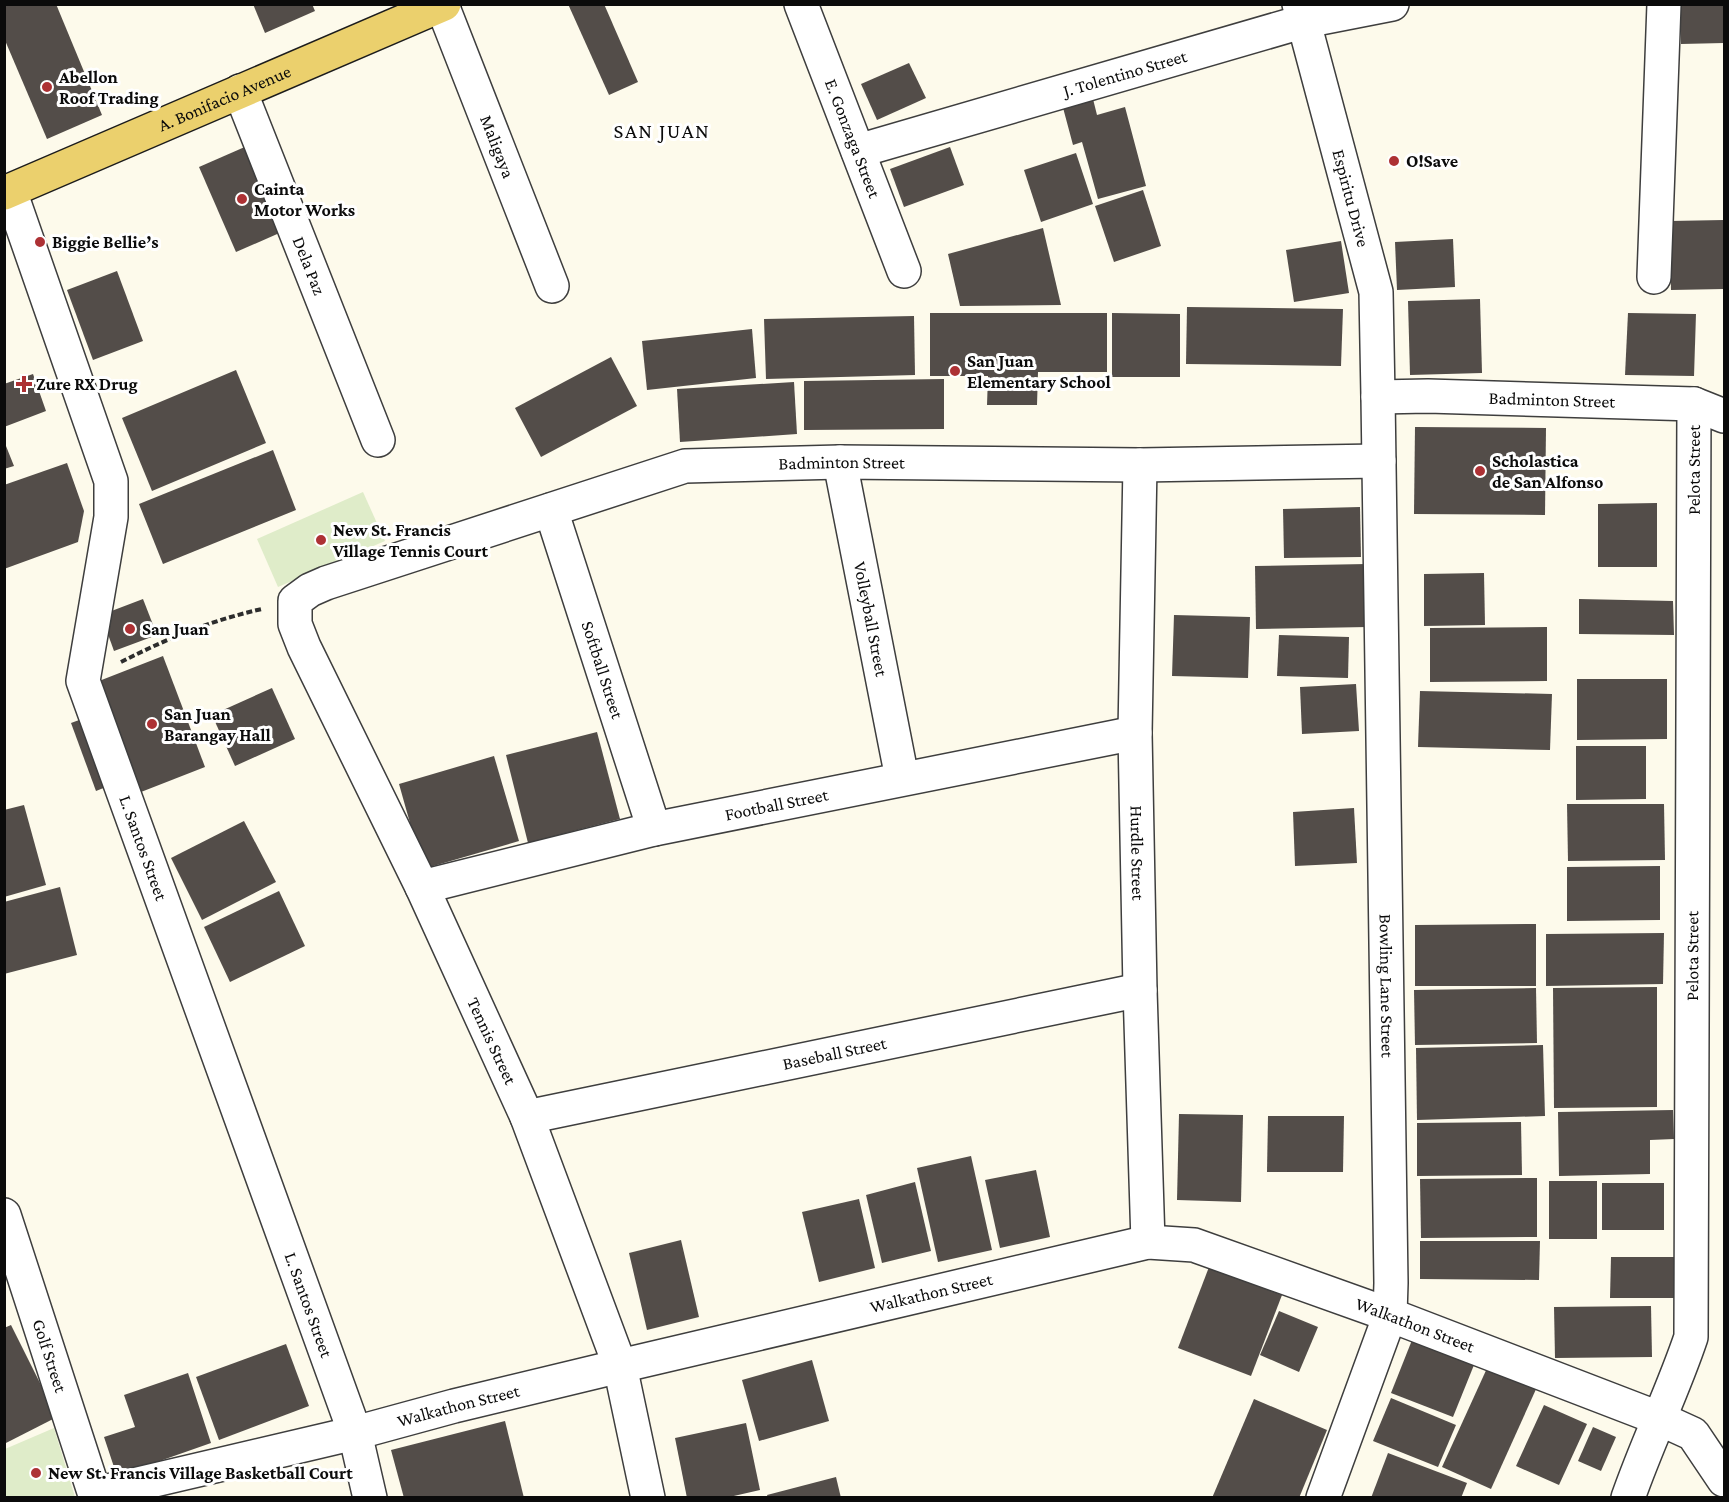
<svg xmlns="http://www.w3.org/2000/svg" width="1729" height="1502" viewBox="0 0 1729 1502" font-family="'Crimson Pro',serif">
  <rect width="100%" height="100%" fill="#fdfaeb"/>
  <g fill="#dfecc9">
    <path d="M363,492L385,541L278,587L257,539Z"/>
    <path d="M54,1428L75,1497H5V1449Z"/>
  </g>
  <g fill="#534d49">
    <path d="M4,4H56L102,115L47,139L4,38Z"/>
    <path d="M253,4H312L315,11L265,33Z"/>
    <path d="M568,4H604L638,82L609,95Z"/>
    <path d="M1680,4H1724V43L1681,44Z"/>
    <path d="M909,63L926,98L877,120L861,84Z"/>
    <path d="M1092,95L1097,115L1125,107L1146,186L1098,199L1082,142L1073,145L1062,104Z"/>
    <path d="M247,146L284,231L236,252L199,167Z"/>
    <path d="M950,147L964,185L904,207L890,169Z"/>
    <path d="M1076,153L1093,204L1041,222L1024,170Z"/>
    <path d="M1143,190L1161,246L1114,262L1095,206Z"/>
    <path d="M1724,220V289L1671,290L1670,221Z"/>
    <path d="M1043,228L1061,305L960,306L948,254Z"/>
    <path d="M1453,239L1455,287L1397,290L1395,242Z"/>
    <path d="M1341,241L1349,293L1294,302L1286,250Z"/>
    <path d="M117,271L143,341L93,360L67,290Z"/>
    <path d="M1480,299L1482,373L1410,375L1408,301Z"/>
    <path d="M1187,307L1343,309L1341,366L1186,364Z"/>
    <path d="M930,313H1107V372H1038L1037,405H987L988,376H930Z"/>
    <path d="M1112,313L1180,314V377H1112Z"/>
    <path d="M1628,313L1696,314L1694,376L1625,375Z"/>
    <path d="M914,316L915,375L766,379L764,319Z"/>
    <path d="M752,329L756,378L647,390L642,341Z"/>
    <path d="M611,357L637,406L541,457L515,408Z"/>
    <path d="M236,370L266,443L152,491L122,418Z"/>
    <path d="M33,374L46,411L4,427V384Z"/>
    <path d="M944,379V429L804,430V381Z"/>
    <path d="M794,382L797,434L680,442L677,389Z"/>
    <path d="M1415,427L1546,428L1545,515L1414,514Z"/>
    <path d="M4,441L14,466L4,469Z"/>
    <path d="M273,450L296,510L163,564L139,504Z"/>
    <path d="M67,463L84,511L78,542L4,569V485Z"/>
    <path d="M1657,503V567H1598V504Z"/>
    <path d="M1360,507L1361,557L1284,558L1283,509Z"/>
    <path d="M1367,564L1368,627L1256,629L1255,566Z"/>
    <path d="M1484,573L1485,625L1424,626V574Z"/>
    <path d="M143,599L157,635L114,651L101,615Z"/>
    <path d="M1579,599L1673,601L1674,635L1579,634Z"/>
    <path d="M1174,615L1250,617L1248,678L1172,676Z"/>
    <path d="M1547,627V681L1430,682V628Z"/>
    <path d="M1279,635L1349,637L1348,678L1277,676Z"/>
    <path d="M163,656L205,767L141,792L99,681Z"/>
    <path d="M1577,679H1667V739L1577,740Z"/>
    <path d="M1356,684L1359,731L1302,734L1300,687Z"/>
    <path d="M272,688L295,739L235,766L212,715Z"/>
    <path d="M1420,691L1552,694L1550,750L1418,747Z"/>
    <path d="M101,712L126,779L96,791L71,723Z"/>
    <path d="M597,732L620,819L528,843L506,755Z"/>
    <path d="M1576,746H1646V799L1576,800Z"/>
    <path d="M494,756L519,841L423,869L399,784Z"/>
    <path d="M1567,804H1664L1665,860L1568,861Z"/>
    <path d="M24,805L46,885L4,897V810Z"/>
    <path d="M1354,808L1357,863L1295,866L1293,812Z"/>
    <path d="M244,821L276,882L202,920L171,858Z"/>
    <path d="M1660,866V920L1567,921V867Z"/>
    <path d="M60,887L77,955L4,974V902Z"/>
    <path d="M279,891L305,946L230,982L204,927Z"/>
    <path d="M1536,924V986H1415V925Z"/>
    <path d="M1664,933L1663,984L1546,986V934Z"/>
    <path d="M1657,987V1107L1554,1108L1553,988Z"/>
    <path d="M1536,988L1537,1043L1415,1045L1414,990Z"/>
    <path d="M1543,1045L1545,1116L1417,1120L1416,1048Z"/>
    <path d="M1673,1110L1674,1139L1650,1140V1174L1559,1176L1558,1112Z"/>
    <path d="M1179,1114L1243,1115L1241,1202L1177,1200Z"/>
    <path d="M1268,1116H1344L1343,1172H1267Z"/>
    <path d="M1521,1122L1522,1175L1417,1176V1123Z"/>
    <path d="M971,1156L992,1250L938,1262L917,1168Z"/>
    <path d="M1036,1170L1050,1237L1000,1248L985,1180Z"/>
    <path d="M1537,1178V1237L1421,1238L1420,1179Z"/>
    <rect x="1549" y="1181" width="48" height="58"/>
    <path d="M915,1182L931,1251L882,1263L866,1195Z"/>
    <rect x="1602" y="1183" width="62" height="47"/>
    <path d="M859,1199L875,1268L819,1282L802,1212Z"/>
    <path d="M681,1240L699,1317L647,1330L629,1253Z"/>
    <path d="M1420,1241H1540L1539,1280L1420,1279Z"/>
    <path d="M1611,1257H1675V1298H1610Z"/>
    <path d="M1209,1267L1282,1295L1251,1376L1178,1348Z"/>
    <path d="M1651,1306L1652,1357L1555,1358L1554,1307Z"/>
    <path d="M1279,1311L1318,1327L1299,1372L1260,1355Z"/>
    <path d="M11,1325L57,1417L4,1444V1328Z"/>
    <path d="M1414,1335L1476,1360L1453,1417L1391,1393Z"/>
    <path d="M286,1344L309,1406L219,1440L196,1377Z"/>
    <path d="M812,1360L829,1421L759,1441L742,1380Z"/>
    <path d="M1488,1366L1537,1387L1491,1489L1442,1467Z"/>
    <path d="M188,1373L211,1443L117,1476L104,1437L135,1427L124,1395Z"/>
    <path d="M1391,1398L1456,1425L1438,1467L1373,1441Z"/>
    <path d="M1254,1399L1327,1430L1299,1498H1212Z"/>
    <path d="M1544,1405L1587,1424L1559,1485L1516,1466Z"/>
    <path d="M505,1421L524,1498H404L391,1450Z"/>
    <path d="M746,1423L760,1490L725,1498H687L675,1438Z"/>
    <path d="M1593,1427L1616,1437L1601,1471L1578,1461Z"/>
    <path d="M1388,1453L1467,1483L1461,1498H1371Z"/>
    <path d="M836,1477L841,1498H768L767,1495Z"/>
  </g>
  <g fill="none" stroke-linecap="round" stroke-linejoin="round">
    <defs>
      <g id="minor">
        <path id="s1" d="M801,4L904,271"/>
        <path id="s2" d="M1299,4L1376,292L1378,397L1391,1283L1390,1315L1323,1498"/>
        <path id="s3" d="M442,5L552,286"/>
        <path id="s4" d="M240,91L378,440"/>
        <path id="s5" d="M858,151L1305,21L1392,4"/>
        <path id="s6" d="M10,191L111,481V517L83,681L355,1433L370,1498"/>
        <path d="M1654,277L1664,4"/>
        <path id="s7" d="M1378,397L1428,396L1694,404L1724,416"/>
        <path id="s8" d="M840,462L902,778"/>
        <path id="s9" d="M1140,465L1135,733L1140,990L1148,1242"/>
        <path id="s10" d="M551,510L654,829"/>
        <path id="s11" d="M422,887L654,829L1135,733"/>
        <path id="s12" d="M527,1117L1140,990"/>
        <path id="s13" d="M4,1215L96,1498"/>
        <path id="s14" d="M95,1494L355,1433L454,1406L620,1366L1148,1242L1194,1245L1390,1315L1658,1418L1693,1434L1724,1480"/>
        <path id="s15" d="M648,1498L620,1366L527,1117L422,887L304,647L295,624V601L310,590L326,583L685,466L840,462L1140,465L1379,461"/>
        <path id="s16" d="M1628,1498C1647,1443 1673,1391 1691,1337L1694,404"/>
      </g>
      <g id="major">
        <path id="s17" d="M4,193L444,4"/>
      </g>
    </defs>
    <use href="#minor" stroke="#3e3e3e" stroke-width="36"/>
    <use href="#major" stroke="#1c1c1c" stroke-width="36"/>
    <path stroke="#2d2d2d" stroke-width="4" stroke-dasharray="6 3" stroke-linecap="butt" d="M121,662C166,639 212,620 262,609"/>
    <use href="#minor" stroke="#fff" stroke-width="33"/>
    <use href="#major" stroke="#ebd06d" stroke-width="33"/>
  </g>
  <g fill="#ad3134" stroke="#fff" stroke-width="2">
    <circle cx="47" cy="87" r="6"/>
    <circle cx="1394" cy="161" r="6"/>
    <circle cx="242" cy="199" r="6"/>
    <circle cx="40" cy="242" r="6"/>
    <circle cx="955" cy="371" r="6"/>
    <path d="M21 375h6v6h6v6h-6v6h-6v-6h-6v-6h6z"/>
    <circle cx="1480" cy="471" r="6"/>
    <circle cx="321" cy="540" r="6"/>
    <circle cx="130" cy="629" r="6"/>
    <circle cx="152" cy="724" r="6"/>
    <circle cx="36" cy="1473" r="6"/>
  </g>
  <g text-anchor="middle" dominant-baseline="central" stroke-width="6" stroke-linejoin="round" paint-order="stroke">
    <g font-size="18" fill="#0b0b0b" stroke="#fff">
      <text stroke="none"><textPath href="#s5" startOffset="278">J. Tolentino Street</textPath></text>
      <text stroke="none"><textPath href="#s17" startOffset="240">A. Bonifacio Avenue</textPath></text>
      <text stroke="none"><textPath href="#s1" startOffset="144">E. Gonzaga Street</textPath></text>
      <text stroke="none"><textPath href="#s3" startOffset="152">Maligaya</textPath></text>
      <text stroke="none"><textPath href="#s2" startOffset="201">Espiritu Drive</textPath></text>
      <text stroke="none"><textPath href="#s4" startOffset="188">Dela Paz</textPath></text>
      <text stroke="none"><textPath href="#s7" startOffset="174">Badminton Street</textPath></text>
      <text stroke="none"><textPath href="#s15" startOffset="1539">Badminton Street</textPath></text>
      <text stroke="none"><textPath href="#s16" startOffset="1040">Pelota Street</textPath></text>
      <text stroke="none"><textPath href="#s8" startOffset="160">Volleyball Street</textPath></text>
      <text stroke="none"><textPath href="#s10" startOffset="168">Softball Street</textPath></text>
      <text stroke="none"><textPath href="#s11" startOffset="364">Football Street</textPath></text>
      <text stroke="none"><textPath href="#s6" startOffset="687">L. Santos Street</textPath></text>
      <text stroke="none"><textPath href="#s9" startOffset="388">Hurdle Street</textPath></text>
      <text stroke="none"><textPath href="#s16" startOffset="554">Pelota Street</textPath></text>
      <text stroke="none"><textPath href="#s2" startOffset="992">Bowling Lane Street</textPath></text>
      <text transform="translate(492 1041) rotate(65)">Tennis Street</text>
      <text stroke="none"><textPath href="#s12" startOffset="314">Baseball Street</textPath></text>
      <text stroke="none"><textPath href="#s14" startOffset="860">Walkathon Street</textPath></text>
      <text stroke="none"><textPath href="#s6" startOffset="1173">L. Santos Street</textPath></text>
      <text stroke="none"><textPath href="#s14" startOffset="1364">Walkathon Street</textPath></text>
      <text stroke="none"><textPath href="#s13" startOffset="148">Golf Street</textPath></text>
      <text stroke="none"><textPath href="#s14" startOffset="374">Walkathon Street</textPath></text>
    </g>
    <g font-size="18" font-weight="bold" fill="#0b0b0b" stroke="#fff" text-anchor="start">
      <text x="59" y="77">Abellon<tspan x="59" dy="21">Roof Trading</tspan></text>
      <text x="1406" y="161">O!Save</text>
      <text x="254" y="189">Cainta<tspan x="254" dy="21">Motor Works</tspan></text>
      <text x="52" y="242">Biggie Bellie’s</text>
      <text x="967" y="361">San Juan<tspan x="967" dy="21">Elementary School</tspan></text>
      <text x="36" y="384">Zure RX Drug</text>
      <text x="1492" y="461">Scholastica<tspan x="1492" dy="21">de San Alfonso</tspan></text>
      <text x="333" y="530">New St. Francis<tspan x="333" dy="21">Village Tennis Court</tspan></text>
      <text x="142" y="629">San Juan</text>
      <text x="164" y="714">San Juan<tspan x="164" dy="21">Barangay Hall</tspan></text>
      <text x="48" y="1473">New St. Francis Village Basketball Court</text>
    </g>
    <g font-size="21" letter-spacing="1.5" fill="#0b0b0b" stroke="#fff">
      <text x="662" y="131">SAN JUAN</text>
    </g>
  </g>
  <rect width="1729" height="1502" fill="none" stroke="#0b0b0b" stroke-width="12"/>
</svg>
